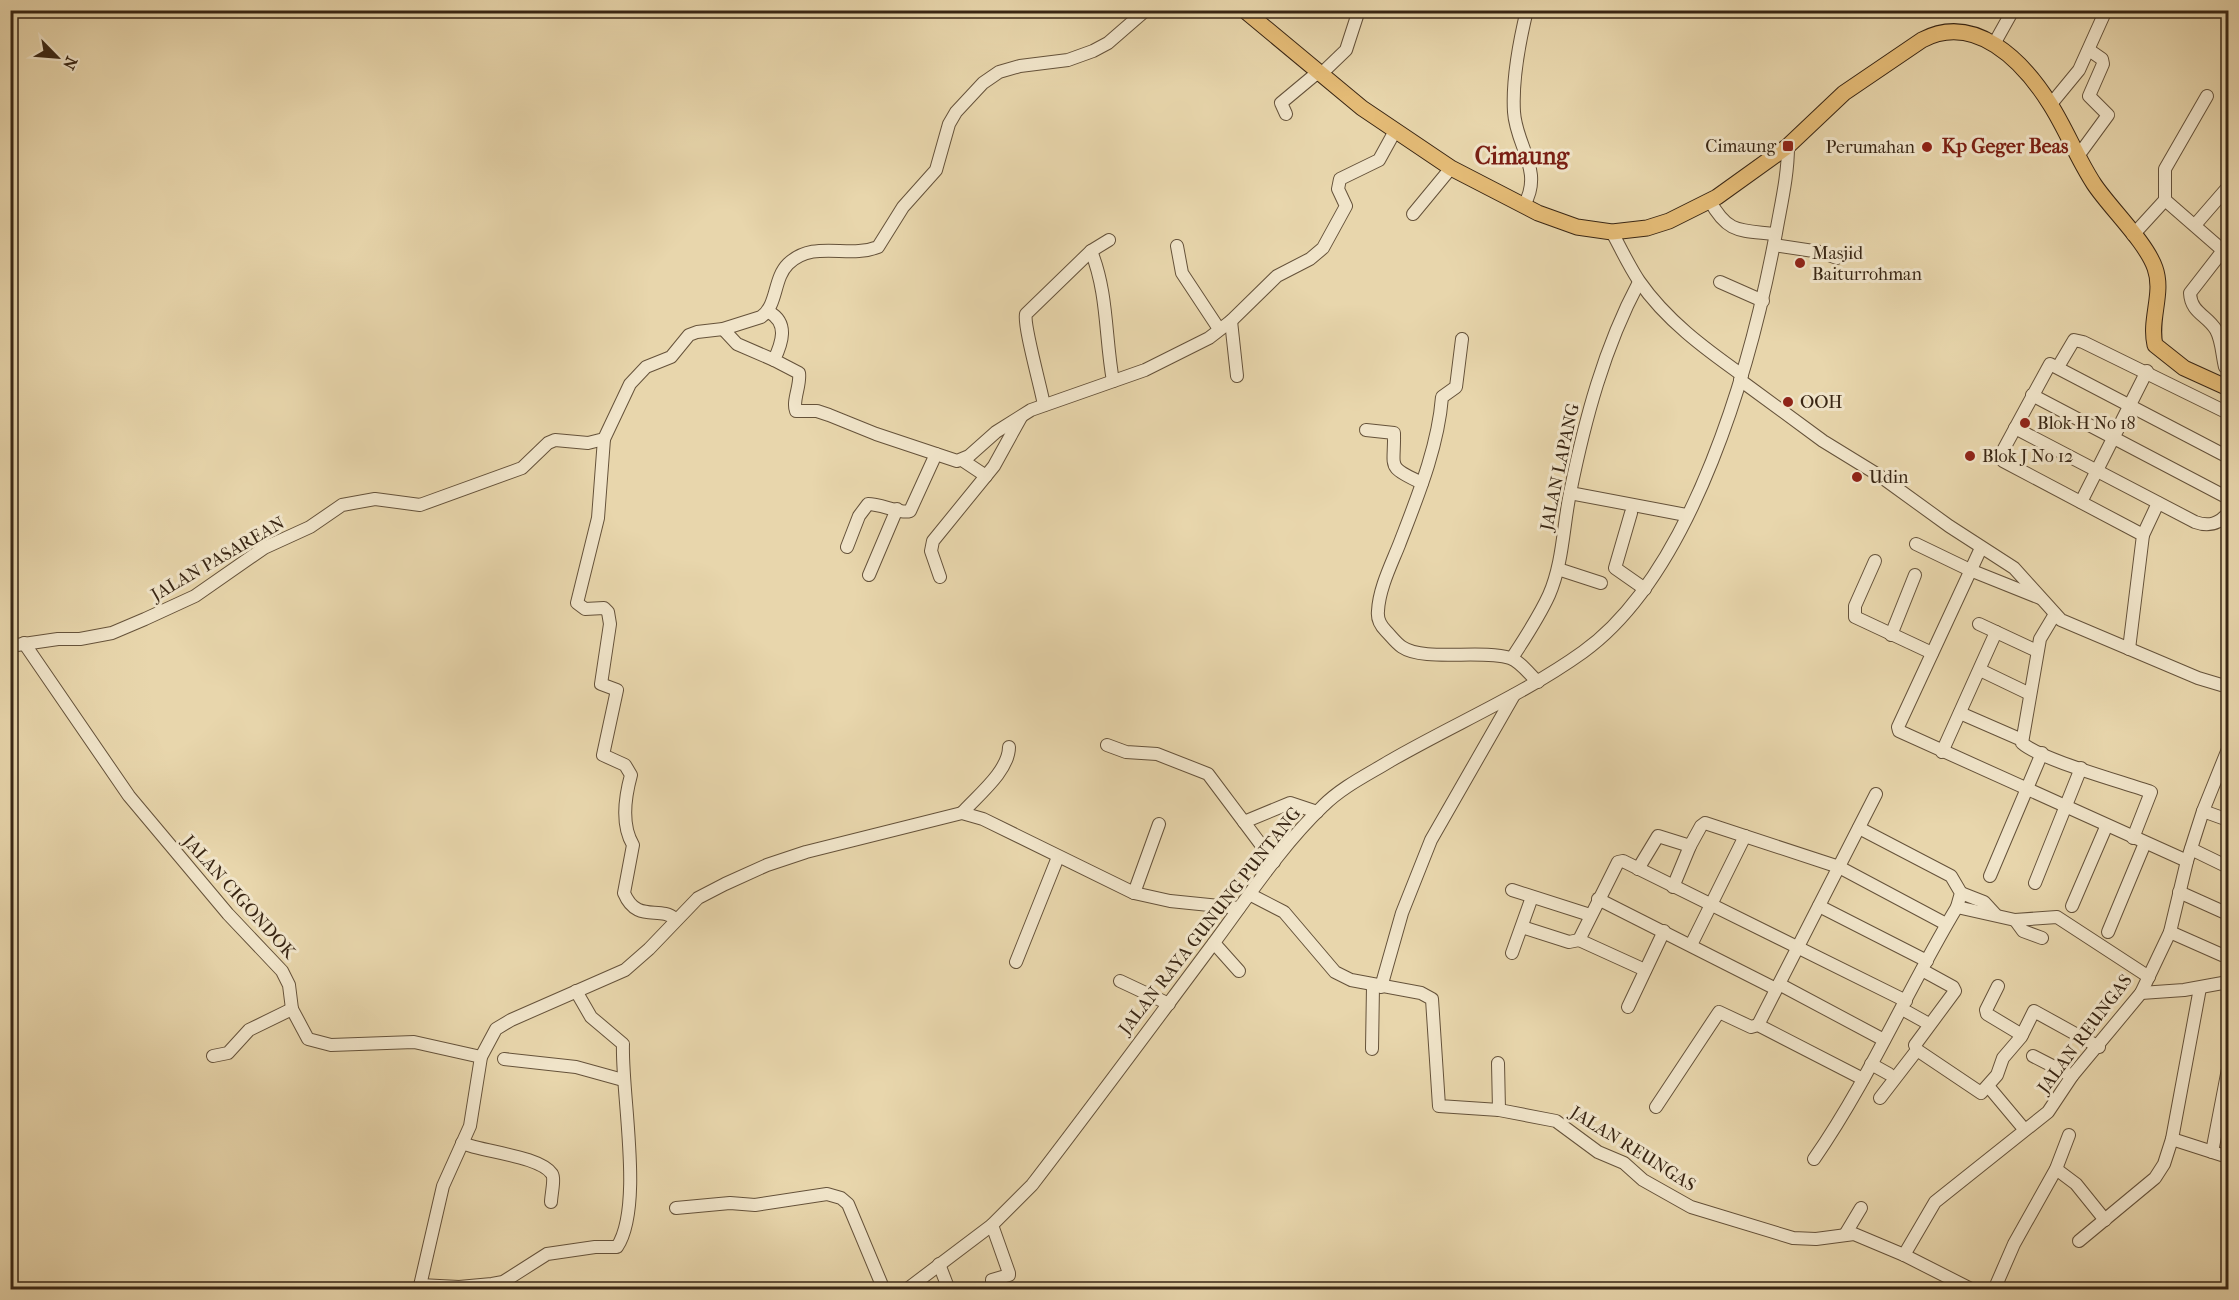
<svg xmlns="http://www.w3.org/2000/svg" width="2239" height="1300" viewBox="0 0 2239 1300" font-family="'IM FELL French Canon',serif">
  <rect width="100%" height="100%" fill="#e8d6ac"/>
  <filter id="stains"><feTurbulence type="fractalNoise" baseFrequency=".00333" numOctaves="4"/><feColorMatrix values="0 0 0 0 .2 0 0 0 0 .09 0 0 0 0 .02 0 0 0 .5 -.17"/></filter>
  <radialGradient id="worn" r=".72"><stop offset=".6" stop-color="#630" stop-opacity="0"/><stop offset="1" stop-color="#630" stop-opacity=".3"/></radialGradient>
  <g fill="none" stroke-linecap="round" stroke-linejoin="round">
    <defs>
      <g id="minor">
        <path d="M1994,44L2013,10"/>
        <path d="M1320,75L1346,50L1359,10"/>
        <path d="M2051,104L2079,70L2106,10"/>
        <path d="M1286,114L1281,103L1317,73"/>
        <path d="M2078,156L2108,115L2089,96L2103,64L2102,59L2089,50"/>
        <path d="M2165,200L2227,254"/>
        <path d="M1710,201C1728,234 1740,230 1775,234"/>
        <path d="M1524,205C1544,171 1516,146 1514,112C1512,79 1519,43 1527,10"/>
        <path d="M1413,214L1451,168"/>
        <path d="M2195,225L2228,187"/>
        <path d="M1612,232C1621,249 1629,266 1639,281C1666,320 1704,348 1742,375"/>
        <path d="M2133,235L2165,200V169L2207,96"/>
        <path d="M1774,245L1820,252L1837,258"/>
        <path d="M1177,246L1182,273L1219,329"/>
        <path d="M1091,251C1108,293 1105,337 1113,381"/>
        <path d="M1720,282L1763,301"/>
        <path d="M769,312C789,323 782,343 774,360L799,373C801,385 792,401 796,411H817L829,415L876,434L957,461L969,456L996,432L1031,410L1145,370L1209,338L1231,321L1277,276L1310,259L1323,248L1346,206L1338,189L1340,179L1379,160L1395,131"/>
        <path d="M1231,321L1237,376"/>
        <path d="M723,329L737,344L774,360"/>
        <path d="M1462,339L1456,387L1442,397C1438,448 1417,498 1399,545C1391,565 1379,589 1378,611C1377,619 1380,625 1386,631C1391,636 1396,643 1402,647C1424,662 1481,649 1510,658C1520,661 1530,675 1538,682"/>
        <path d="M2058,367L2074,340L2083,342L2228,413"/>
        <path d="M2225,367C2222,355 2222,341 2216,330C2207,315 2191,313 2190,293L2228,244"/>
        <path d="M1740,380L1823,441L1880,476L1949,526L2014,568L2061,620L2198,678L2228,687"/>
        <path d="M2032,395L2228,498"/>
        <path d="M1044,405C1041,388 1023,324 1026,314L1091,251L1109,240"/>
        <path d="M2015,428L2195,522C2209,527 2219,524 2228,513"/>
        <path d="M1366,430L1394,433C1395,468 1385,466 1422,483"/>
        <path d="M604,439L598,518L577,603L585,609L604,608L608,612L610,624L601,684L617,690L603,755L625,765L631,775C625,797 621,825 633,845L624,893C637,924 660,905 675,919"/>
        <path d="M962,460L986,476"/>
        <path d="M1570,493L1686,515"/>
        <path d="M2081,502L2147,371"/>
        <path d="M1631,513L1615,568L1645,589"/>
        <path d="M2143,535L2158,503"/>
        <path d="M1916,544L1970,570L2040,598"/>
        <path d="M847,547L859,516L868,504C881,504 901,514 910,511L936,454"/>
        <path d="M1981,548L1898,727L1899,731L2187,861"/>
        <path d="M1875,561L1855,606V617L1932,653"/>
        <path d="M1558,569L1601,583"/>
        <path d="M869,575L897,509"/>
        <path d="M940,577L931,551L933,541L994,466L1021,417"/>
        <path d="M2055,614L2040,639L2022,743C2041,760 2123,782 2151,792L2133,838"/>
        <path d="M1979,624L2037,651"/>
        <path d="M1891,635L1915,575"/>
        <path d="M24,643L129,796L228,914L282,971L289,985L292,1009L308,1039L331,1045L414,1042L481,1057"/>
        <path d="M10,646L58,639H80L112,633L145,619L195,596L264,548L310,527L342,505L375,499L420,505L522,468L548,443L555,440L588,443L604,439L630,384L646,367L671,357L689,335L697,332L723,329L761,317C778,305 773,279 788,264C814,239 848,259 878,247L903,207L936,170L949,124L956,112L983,83L999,72L1020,66L1068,60L1093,51L1108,43L1146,10"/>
        <path d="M2129,649L2143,535L2003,461L2000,456L2050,364L2228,457"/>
        <path d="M1512,658C1525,638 1539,617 1549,595C1563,563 1563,527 1570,493C1585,419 1604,348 1639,282"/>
        <path d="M1980,670L2030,694"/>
        <path d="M1960,713L2022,740"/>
        <path d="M1107,745L1126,752L1157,754L1208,774L1274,862"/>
        <path d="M1942,752L1996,632"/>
        <path d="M2203,811L2228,820"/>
        <path d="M962,813C977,796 1009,771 1009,747"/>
        <path d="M1244,822L1290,803L1317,812"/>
        <path d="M2191,849L2228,867"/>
        <path d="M1638,869L1658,836L1690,846L1701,826L1705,823L1839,867L1946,924"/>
        <path d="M1990,876L2042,753"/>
        <path d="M2035,883L2081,768"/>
        <path d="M1673,887L1690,846"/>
        <path d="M1512,890L1590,915"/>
        <path d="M2179,892L2228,914"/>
        <path d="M1134,893L1159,824"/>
        <path d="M1961,893L1984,902L1995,914"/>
        <path d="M1251,895L1284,912L1335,972L1351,980L1421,993L1432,999L1439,1106L1499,1110L1556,1121L1598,1152L1624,1163L1643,1180L1691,1207L1793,1238L1816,1239L1854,1234L1904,1255L1973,1290"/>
        <path d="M1598,899L1776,989"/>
        <path d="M1819,906L1927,961"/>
        <path d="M2072,906L2106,827"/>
        <path d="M1957,907L2015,920L2057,917L2149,977"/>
        <path d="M2015,920L2023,931L2042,938"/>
        <path d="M1522,927L1569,942L1579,940"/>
        <path d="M2108,932L2145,843"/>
        <path d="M2170,932L2222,955"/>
        <path d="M1214,943L1239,971"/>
        <path d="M1691,945L1745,836"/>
        <path d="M1512,953L1532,897"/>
        <path d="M1016,962L1058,857"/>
        <path d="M1645,970L1579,940L1618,862L1623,861L1906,1001"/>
        <path d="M1120,981L1169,1004"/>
        <path d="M1779,984L1884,1040"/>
        <path d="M1998,986L1986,1010L1987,1014L2022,1035"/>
        <path d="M1381,987L1402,913L1431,840L1514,695"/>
        <path d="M2200,988L2172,1139L2228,1157"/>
        <path d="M2141,993L2184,990L2228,982"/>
        <path d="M1628,1007L1664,931"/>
        <path d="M1902,1009L1929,1024"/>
        <path d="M1758,1025L1876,794"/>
        <path d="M1372,1049L1373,986"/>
        <path d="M1917,1050L1981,1093L1997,1075L2003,1058L2021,1037L2034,1011L2099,1047"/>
        <path d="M213,1056L228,1053L249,1030L292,1009"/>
        <path d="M2033,1056L2072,1076"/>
        <path d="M504,1059L576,1067L623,1080"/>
        <path d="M1498,1063L1499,1110"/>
        <path d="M1871,1064L1889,1074"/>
        <path d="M1988,1086L2024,1129"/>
        <path d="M1880,1098L1917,1050L1915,1045L1955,991L1953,987L1922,970"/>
        <path d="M1656,1107L1719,1012L1751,1027L1758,1025L1863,1079"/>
        <path d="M462,1143C483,1152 540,1156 552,1174C555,1179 551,1196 551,1202"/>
        <path d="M2212,1152L2228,1069"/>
        <path d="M1814,1159C1869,1080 1907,990 1957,907L1961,893L1951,876L1859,828"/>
        <path d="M2056,1169L2076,1184L2105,1220"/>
        <path d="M676,1208L730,1203L755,1205L827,1194L841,1198L848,1204L884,1290"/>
        <path d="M1846,1233L1861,1208"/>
        <path d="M2079,1241L2155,1178L2164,1164L2172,1139"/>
        <path d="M1904,1255L1935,1202L2048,1112L2072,1076L2141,993L2170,932L2187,861L2203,811L2228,749"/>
        <path d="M939,1264L949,1290"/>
        <path d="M420,1285L459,1287L492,1284L503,1282L547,1254L595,1247H617C644,1206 621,1093 623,1044L591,1017L576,991"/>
        <path d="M419,1290L443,1186L470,1126L481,1057L496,1029L511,1020L625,970L649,949L698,898L725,884L767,865L806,852L962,813L983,819L1134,893L1170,901L1239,908"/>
        <path d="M906,1290L992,1225L1032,1185C1092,1107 1151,1027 1210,948C1246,900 1280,847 1323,806C1342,787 1367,775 1390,761C1454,724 1523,695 1583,652C1694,572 1752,362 1776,233C1781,204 1788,176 1788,146"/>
        <path d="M992,1290V1280L1009,1275V1273L992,1225"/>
        <path d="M1994,1290L2014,1244L2056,1169L2069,1135"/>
      </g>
      <path id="major" d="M1244,10L1362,108L1451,168L1538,213L1577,227L1612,232L1647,228L1669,221L1717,197L1788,146L1844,93L1922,40C1975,12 2023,61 2050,104C2066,129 2077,158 2094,184C2110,208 2146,242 2155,268C2164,293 2149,319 2155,345L2184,368L2228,388"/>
    </defs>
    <use href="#minor" stroke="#65523a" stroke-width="14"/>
    <use href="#major" stroke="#392614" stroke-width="17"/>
    <use href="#minor" stroke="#f0e4c9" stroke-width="12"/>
    <use href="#major" stroke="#e4bb76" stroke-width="15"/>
  </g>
  <g fill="#8f2418" stroke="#f0e4c9" stroke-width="2">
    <rect x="1782" y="140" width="12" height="12" rx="3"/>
    <circle cx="1927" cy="147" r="6"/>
    <circle cx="1800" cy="263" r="6"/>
    <circle cx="1788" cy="402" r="6"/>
    <circle cx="2025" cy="423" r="6"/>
    <circle cx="1970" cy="456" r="6"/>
    <circle cx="1857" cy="477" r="6"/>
  </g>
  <g text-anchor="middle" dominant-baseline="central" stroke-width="6" stroke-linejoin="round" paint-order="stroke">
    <g font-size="18" fill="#392614" stroke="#f0e4c9" text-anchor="start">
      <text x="1776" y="146" text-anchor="end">Cimaung</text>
      <text x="1915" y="147" text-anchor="end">Perumahan</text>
      <text x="1812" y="253">Masjid<tspan x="1812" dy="21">Baiturrohman</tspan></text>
      <text x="1800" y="402">OOH</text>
      <text x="2037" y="423">Blok H No 18</text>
      <text x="1982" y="456">Blok J No 12</text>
      <text x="1869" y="477">Udin</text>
    </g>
    <g font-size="18" fill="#392614" stroke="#f0e4c9">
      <text transform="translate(1560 467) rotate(-78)">JALAN LAPANG</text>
      <text transform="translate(218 559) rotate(-30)">JALAN PASAREAN</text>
      <text transform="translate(239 897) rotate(48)">JALAN CIGONDOK</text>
      <text transform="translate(1210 921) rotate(-52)">JALAN RAYA GUNUNG PUNTANG</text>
      <text transform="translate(2085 1034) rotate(-53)">JALAN REUNGAS</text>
      <text transform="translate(1633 1149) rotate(32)">JALAN REUNGAS</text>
    </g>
    <g font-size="20" font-weight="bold" fill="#7a1f14" stroke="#f0e4c9">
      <text x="2005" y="146">Kp Geger Beas</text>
    </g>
    <g font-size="24" font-weight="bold" fill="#7a1f14" stroke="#f0e4c9">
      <text x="1522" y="156">Cimaung</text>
    </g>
  </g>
  <rect width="2239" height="1300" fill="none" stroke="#e8d6ac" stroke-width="36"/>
  <rect x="12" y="12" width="2215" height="1276" fill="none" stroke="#392614" stroke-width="3"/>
  <rect x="18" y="18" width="2203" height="1264" fill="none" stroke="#392614" stroke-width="1.5"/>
  <g transform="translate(57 57) rotate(115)" stroke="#f0e4c9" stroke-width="4.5" paint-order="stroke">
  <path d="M0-4.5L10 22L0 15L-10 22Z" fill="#392614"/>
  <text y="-9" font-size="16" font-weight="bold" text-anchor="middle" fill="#392614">N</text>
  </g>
  <rect width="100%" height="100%" filter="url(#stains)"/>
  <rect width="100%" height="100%" fill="url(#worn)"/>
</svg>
